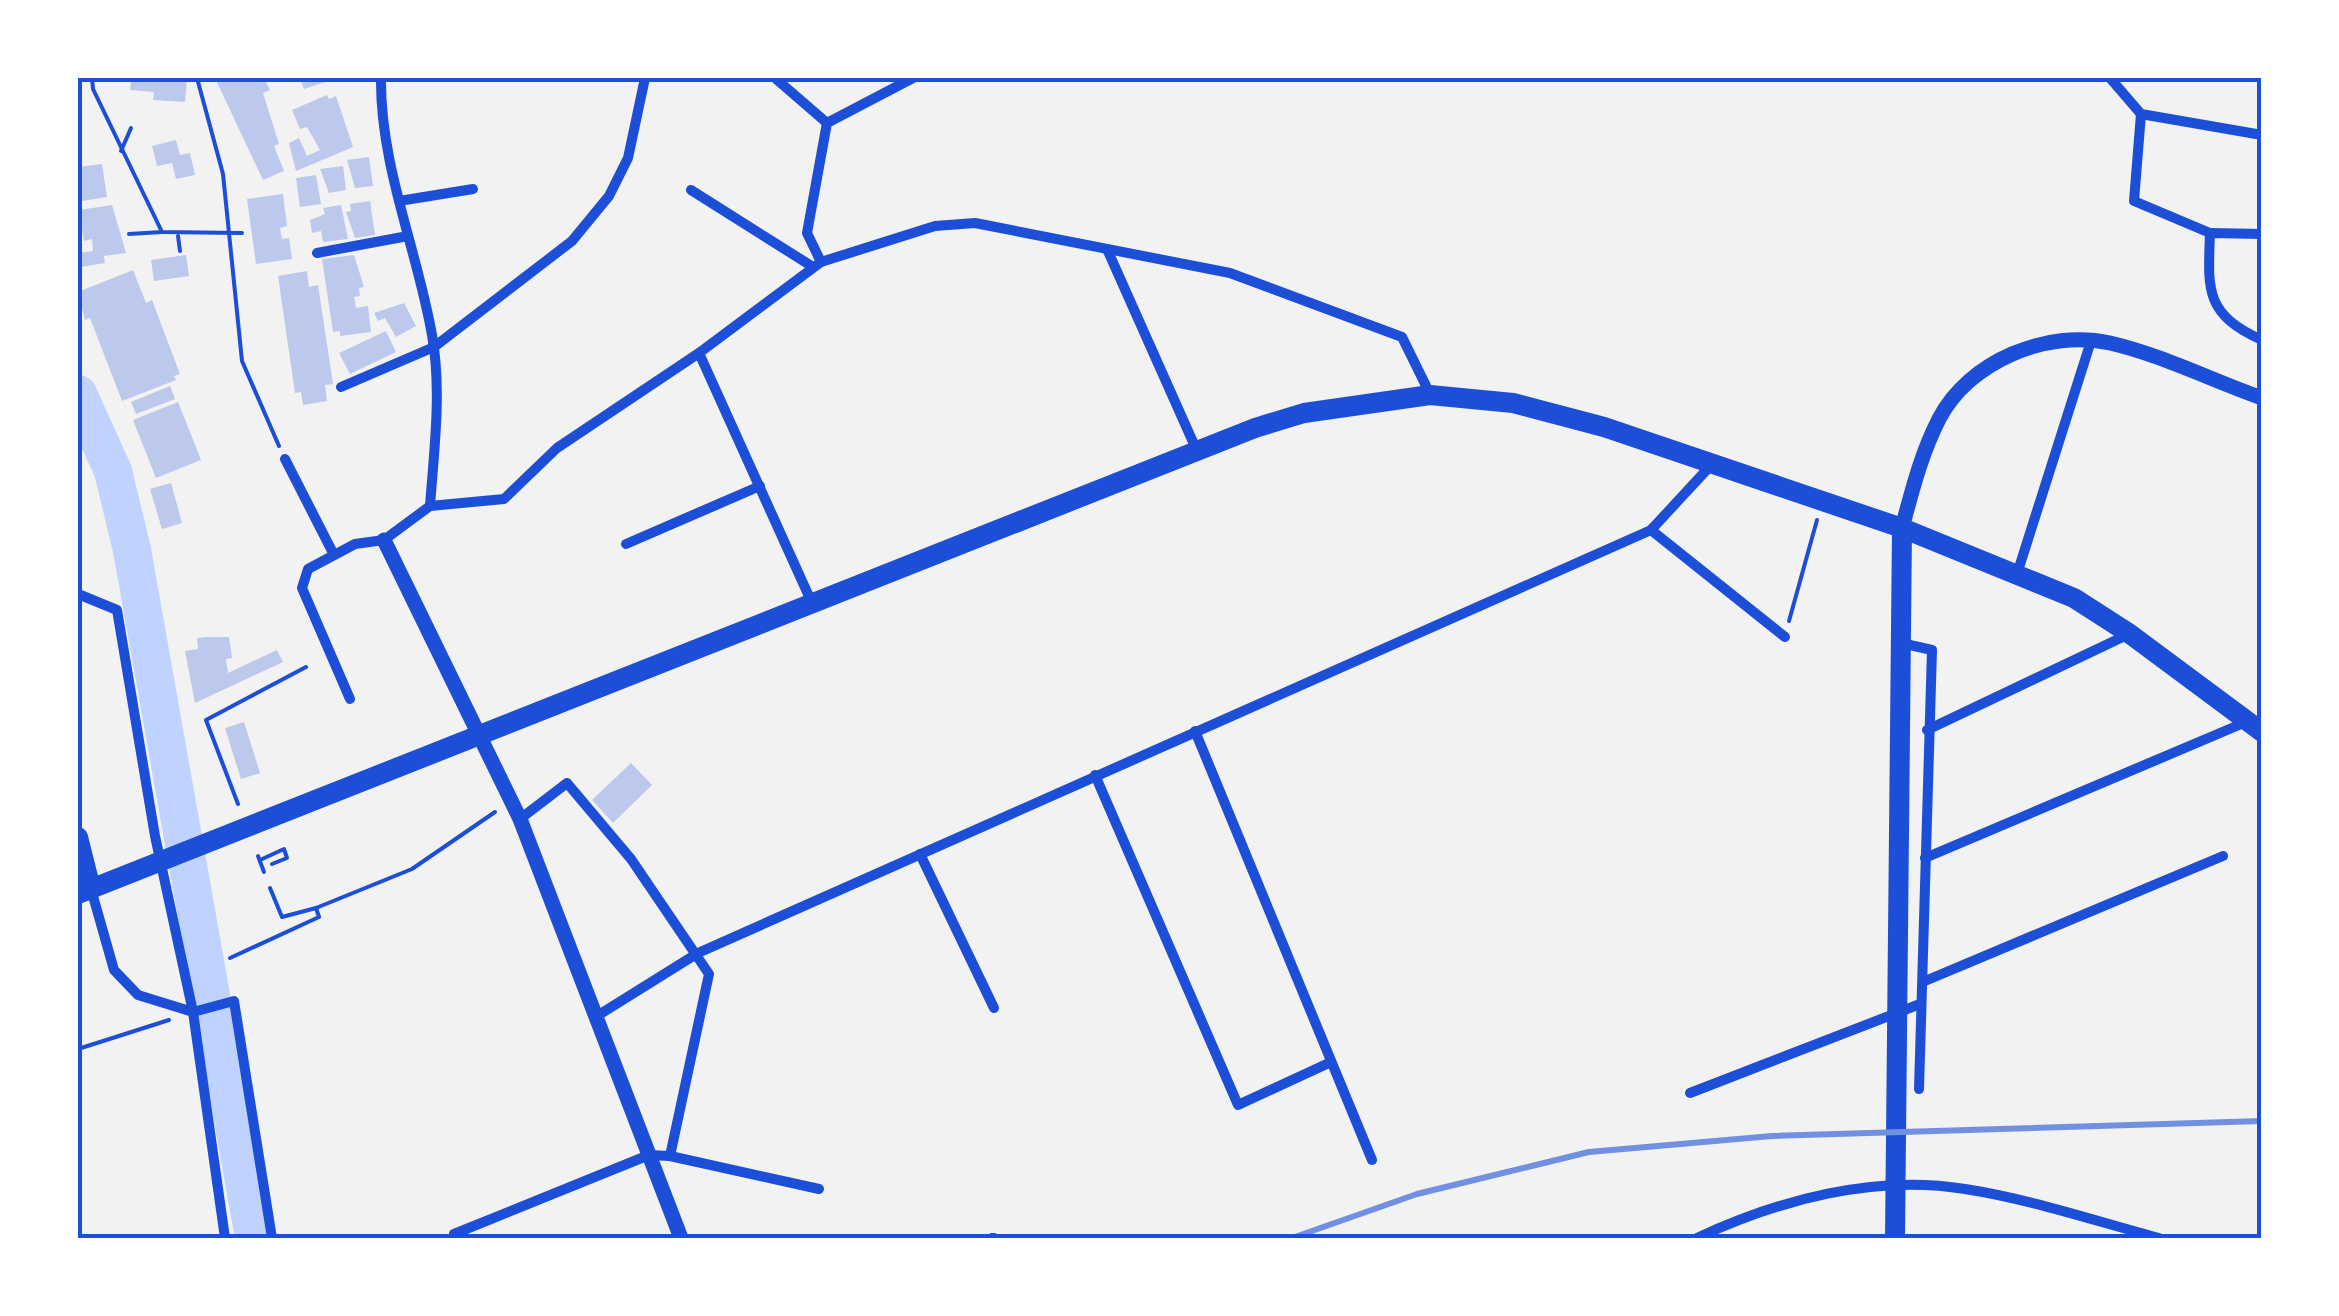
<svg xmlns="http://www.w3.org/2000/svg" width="2339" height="1316" viewBox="0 0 2339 1316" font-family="Lato,sans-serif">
  <rect width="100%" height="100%" fill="#f2f2f2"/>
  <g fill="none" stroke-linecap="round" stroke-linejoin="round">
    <path stroke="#bfd3fe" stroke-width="38" d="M78,394L113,471L132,550L254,1238"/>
  </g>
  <g fill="#bdc9ec">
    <path d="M113,78H187L185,102L153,100L154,92L130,90L131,82Z"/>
    <path d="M215,78H264L270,90L263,93L279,144L274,146L284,171L263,180Z"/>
    <path d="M300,78H338L304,89Z"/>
    <path d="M327,95L329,99L336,96L353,147L296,171L289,143L299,138L307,156L320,150L307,127L300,129L292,110Z"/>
    <path d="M176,140L180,155L190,153L195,175L176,179L172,163L157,166L152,146Z"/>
    <path d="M369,157L373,186L355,188L347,160Z"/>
    <path d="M102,164L107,197L82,201L78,167Z"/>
    <path d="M343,166L346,190L329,193L320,169Z"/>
    <path d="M316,175L321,204L300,207L296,178Z"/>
    <path d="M283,194L287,226L280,228L282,239L289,238L292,259L256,264L247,199Z"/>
    <path d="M370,201L375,235L355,238L346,212L351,211L350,204Z"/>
    <path d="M112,205L126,253L104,256L105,263L81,267L79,253L93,251L92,239L84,241L79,210Z"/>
    <path d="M341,205L348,239L323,242L321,231L312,233L310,220L325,214L323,208Z"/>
    <path d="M186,255L189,276L154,281L151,260Z"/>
    <path d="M354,255L364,287L359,288L360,296L354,297L356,308L368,306L371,332L340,336V331L333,332L322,259Z"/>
    <path d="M133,270L146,303L152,300L180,374L174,376L176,380L122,401L90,318L85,320L78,292Z"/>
    <path d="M307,271L309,287L318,285L333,384L325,385L327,401L303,405L301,392L295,393L278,276Z"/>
    <path d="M404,303L416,326L396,337L385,318L378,321L374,313Z"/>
    <path d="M386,331L396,352L350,374L339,353Z"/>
    <path d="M170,386L175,399L136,414L131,402Z"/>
    <path d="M178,402L201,460L156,478L133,420Z"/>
    <path d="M171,483L182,523L162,529L150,489Z"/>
    <path d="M207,637H229L232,658L226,659L228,673L277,650L283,662L195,703L185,651L198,649L197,638Z"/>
    <path d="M244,722L260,773L241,779L225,728Z"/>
    <path d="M631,763L652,785L613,823L592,800Z"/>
  </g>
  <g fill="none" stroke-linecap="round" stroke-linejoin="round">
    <g stroke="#1d4ed8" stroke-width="4">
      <path d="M92,78L93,89L162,232L242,233"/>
      <path d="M197,78L223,174L242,361L279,446"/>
      <path d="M121,151L131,128"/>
      <path d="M129,234L162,232"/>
      <path d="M178,236L180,251"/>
      <path d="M1789,621L1817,520"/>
      <path d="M238,804L206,720L306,667"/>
      <path d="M258,856L264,872"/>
      <path d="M260,860L284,849L287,858L272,864"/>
      <path d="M316,908L412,869L495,812"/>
      <path d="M230,958L319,917L316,908L282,917L270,888"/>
      <path d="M78,1049L169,1020"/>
    </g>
    <g stroke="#1d4ed8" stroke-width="10">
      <path d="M775,78L827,123"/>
      <path d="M2110,78L2141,114L2262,135"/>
      <path d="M2141,114L2134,201L2210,233"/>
      <path d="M691,190L813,267"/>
      <path d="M399,201L473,189"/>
      <path d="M2262,234L2210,233C2208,289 2204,314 2262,340"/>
      <path d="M1107,249L1197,451"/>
      <path d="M317,253L408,236"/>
      <path d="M821,262L807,233L827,123L913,78"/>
      <path d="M699,353L812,603"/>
      <path d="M341,387L434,347L572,241L609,196L628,158L645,78"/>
      <path d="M285,459L333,553"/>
      <path d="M430,506L504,499L557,448L699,353L821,262L935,226L975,223L1230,273L1402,337L1430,394"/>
      <path d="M1651,530L1785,637"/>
      <path d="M626,544L760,486"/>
      <path d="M2017,574L2091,341"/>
      <path d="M78,594L117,610L155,836L193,1012L225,1238"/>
      <path d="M1901,643L1932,650L1919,1089"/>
      <path d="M350,699L302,588L308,569L355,544L384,540L430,506C434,451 442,390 432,335C417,249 380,166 381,78"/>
      <path d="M1927,730L2129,634"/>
      <path d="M1195,731L1372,1160"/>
      <path d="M1095,775L1238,1105L1331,1062"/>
      <path d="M920,854L994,1008"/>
      <path d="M1925,858L2246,722"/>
      <path d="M91,889L114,970L138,995L193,1012L234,1001L272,1238"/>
      <path d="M1925,981L2223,856"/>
      <path d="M597,1016L698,953L1651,530L1713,463"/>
      <path d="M1690,1093L1920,1004"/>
      <path d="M670,1156L819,1189"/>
      <path d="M454,1238V1234L649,1155L670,1156L709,974L631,859L567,783L520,819"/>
      <path d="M992,1238H994"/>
      <path d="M1697,1238C1778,1200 1875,1174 1965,1189C2030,1199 2095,1221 2159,1238"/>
    </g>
    <g stroke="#1d4ed8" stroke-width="15">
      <path d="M1902,528C1912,491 1921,454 1939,419C1969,361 2047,329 2110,343C2162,355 2211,380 2262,398"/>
      <path d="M384,540L520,819L681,1238"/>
    </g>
    <g stroke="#1d4ed8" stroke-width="20">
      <path d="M78,837L91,889"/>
      <path d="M78,894L1255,428L1304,413L1430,395L1513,403L1604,427L1902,528L2074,598L2130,634L2262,732"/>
      <path d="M1895,1238L1902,528"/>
    </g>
    <path stroke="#7290e2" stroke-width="6" d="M1292,1238L1417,1194L1589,1152L1772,1136L2262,1121"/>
  </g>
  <rect width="2339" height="1316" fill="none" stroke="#ffffff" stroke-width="160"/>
  <rect x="80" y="80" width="2179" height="1156" fill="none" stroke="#1d4ed8" stroke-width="4"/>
</svg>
